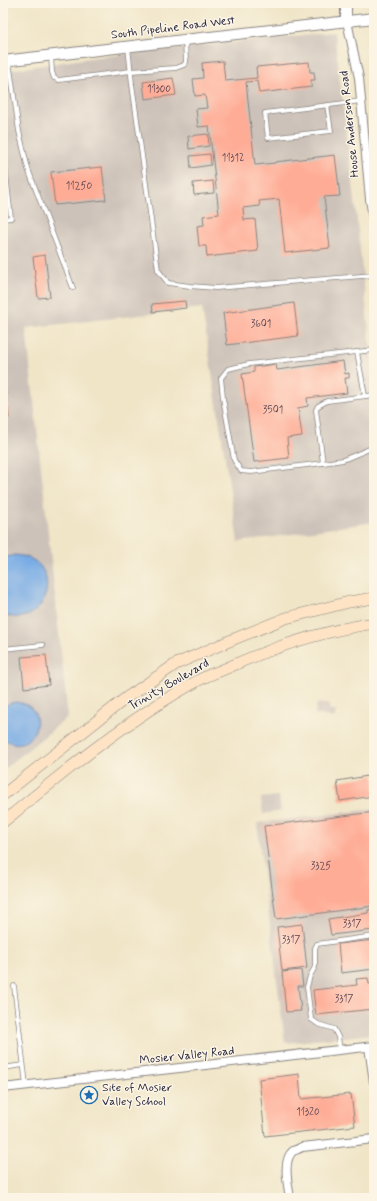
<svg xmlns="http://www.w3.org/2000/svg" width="377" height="1201" viewBox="0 0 377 1201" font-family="Mynerve,sans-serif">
  <rect width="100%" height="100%" fill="#fcf5e5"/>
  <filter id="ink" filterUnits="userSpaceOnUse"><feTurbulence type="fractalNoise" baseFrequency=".025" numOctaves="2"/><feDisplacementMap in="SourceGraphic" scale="8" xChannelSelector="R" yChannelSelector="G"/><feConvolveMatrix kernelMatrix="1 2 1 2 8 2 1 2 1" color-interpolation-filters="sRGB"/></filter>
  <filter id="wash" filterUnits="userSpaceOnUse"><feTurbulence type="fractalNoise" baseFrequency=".012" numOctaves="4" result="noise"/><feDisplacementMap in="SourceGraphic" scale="16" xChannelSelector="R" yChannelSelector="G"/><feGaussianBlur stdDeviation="0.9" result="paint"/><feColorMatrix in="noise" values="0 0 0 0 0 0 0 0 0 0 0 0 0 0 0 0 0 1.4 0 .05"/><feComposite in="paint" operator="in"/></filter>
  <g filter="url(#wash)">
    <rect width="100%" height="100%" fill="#f0e5c7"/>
    <g fill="#cdc2b9">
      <path d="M334,32L354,193L374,380V522L238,542L202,308L26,328L68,717L3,770V71L97,57Z"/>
      <path d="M317,703L330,705L329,709L336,711L334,718L315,714Z"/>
      <path d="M279,796L281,811L263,814L261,798Z"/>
      <path d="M374,809V1034L285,1043L257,823Z"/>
    </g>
    <g fill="#79ace5" stroke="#4e6790">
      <path d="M15,555C68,558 48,634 3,614V558Z"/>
      <path d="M16,702C55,706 32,761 3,738V707L11,703Z"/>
    </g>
    <g id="blocks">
      <g fill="#feac95">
        <path d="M223,61L225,81L257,78L256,67L309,62L310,72H314L315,80H311L312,87L259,93L257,81L246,82L255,165L275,163V162L335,155L340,196L324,197L330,248L285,253L279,199L259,201L260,206L243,208L244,220L255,219L258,251L207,257L206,246H199L197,226L204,225L203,216L219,214L209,126L198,127L196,109L207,108L205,95L195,96L193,79L203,78L202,63Z"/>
        <path d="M173,78L176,95L145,99L143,82Z"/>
        <path d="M208,134L209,146L189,149L188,136Z"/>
        <path d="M210,154L211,165L191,168L190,156Z"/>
        <path d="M102,167L106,200L55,205L51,172Z"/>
        <path d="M213,181L214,193L194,195L193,183Z"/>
        <path d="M45,255L50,297L38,298L33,257Z"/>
        <path d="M185,301L186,308L153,312L152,304Z"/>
        <path d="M294,303L298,336L227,345L223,313Z"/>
        <path d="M343,361L345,374L349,373V378H345L347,393L307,398L308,406L298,408L302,436L287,438L289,458L254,462L242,374L254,372V367L276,364L277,370Z"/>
        <path d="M3,378H4L9,418L3,419Z"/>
        <path d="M46,655L49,685L24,688L21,657Z"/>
        <path d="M374,775V796L340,801L337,781Z"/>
        <path d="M374,812V906L276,919L264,826Z"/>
        <path d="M373,909V913H374V930L331,935L328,919L368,913V910Z"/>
        <path d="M302,924L307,968L282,971L277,927Z"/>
        <path d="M374,940V969L341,973L338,944Z"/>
        <path d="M301,970L303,986H298L301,1011L286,1012L282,972Z"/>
        <path d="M368,978L369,984L374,983V1009L316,1015L313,990L357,985L356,979Z"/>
        <path d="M299,1074L301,1099L351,1094L355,1126L265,1136L259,1079Z"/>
      </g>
    </g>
  </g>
  <g filter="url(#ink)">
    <use href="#blocks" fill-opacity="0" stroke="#898481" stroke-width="1"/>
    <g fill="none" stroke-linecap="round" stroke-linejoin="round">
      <defs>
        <g id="service">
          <path d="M128,47L132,84L158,270L168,283L190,286L216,288L374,275"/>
          <path d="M51,56L52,72L54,78L59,80L131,71L176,68L184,65L186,62L185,40"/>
          <path d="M9,61L19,131L28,169L73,288"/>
          <path d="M327,105L331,131L268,138L265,113L361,101"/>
          <path d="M3,148L11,218L3,219"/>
          <path d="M374,350L249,364L228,369L221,378L223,398L234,460L241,471L251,472L323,463L343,460L374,447"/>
          <path d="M357,352L365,396"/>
          <path d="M323,463L316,410L318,406L327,401L374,395"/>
          <path d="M3,649L43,645"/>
          <path d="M14,986L26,1085"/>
          <path d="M340,1050L338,1037L334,1029L318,1024L311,1019L307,987L310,976L315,967V948L317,944L374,936"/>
          <path d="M3,1068L23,1065"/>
        </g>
        <g id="minor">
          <path d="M347,21L359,78L370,199L374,224"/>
          <path d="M369,1047L374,1082"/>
          <path d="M3,1088L374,1046"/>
          <path d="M290,1198C288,1185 282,1160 293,1151C295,1150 299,1149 302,1147L374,1139"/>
        </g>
        <g id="tertiary">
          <path d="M346,3V17L347,21"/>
          <path d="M3,61L374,18"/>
        </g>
        <g id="secondary">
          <path d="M3,795L126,698L176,664L234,639L286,618L349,602L374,598"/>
          <path d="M3,822C65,771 128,719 199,680C208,675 218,672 227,668C273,647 323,631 374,623"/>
        </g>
      </defs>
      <use href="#service" stroke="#898481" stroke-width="5.5"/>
      <use href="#minor" stroke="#898481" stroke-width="10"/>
      <use href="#tertiary" stroke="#898481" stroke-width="12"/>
      <use href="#secondary" stroke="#898481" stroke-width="12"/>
      <use href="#service" stroke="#fff" stroke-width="4"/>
      <use href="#minor" stroke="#fff" stroke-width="8"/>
      <use href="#tertiary" stroke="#fff" stroke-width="10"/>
      <use href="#secondary" stroke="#fee4c5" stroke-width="11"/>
    </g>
  </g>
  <defs>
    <symbol id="sight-ring" viewBox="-11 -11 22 22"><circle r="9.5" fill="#fcf5e5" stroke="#1f6fb2" stroke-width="1.5"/><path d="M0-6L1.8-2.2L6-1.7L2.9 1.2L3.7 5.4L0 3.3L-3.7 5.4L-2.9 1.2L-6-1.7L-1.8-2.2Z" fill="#1f6fb2"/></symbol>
  </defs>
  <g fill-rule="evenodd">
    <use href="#sight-ring" x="79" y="1085" width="20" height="20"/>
  </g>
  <g text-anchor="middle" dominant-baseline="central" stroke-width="3" stroke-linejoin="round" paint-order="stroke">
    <g font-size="10" fill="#594452">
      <text x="159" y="89">11300</text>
      <text x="233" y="158">11312</text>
      <text x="79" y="186">11250</text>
      <text x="261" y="324">3601</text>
      <text x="273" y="410">3501</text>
      <text x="321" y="866">3325</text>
      <text x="352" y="924">3317</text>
      <text x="291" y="940">3317</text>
      <text x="344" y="999">3317</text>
      <text x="308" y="1112">11320</text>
    </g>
    <g font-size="12" fill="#22223b" stroke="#fcf5e5">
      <text transform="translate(173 28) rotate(-7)">South Pipeline Road West</text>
      <text transform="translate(350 124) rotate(-96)">House Anderson Road</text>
      <text transform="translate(169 685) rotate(-30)">Trinity Boulevard</text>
      <text transform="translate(187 1056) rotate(-6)">Mosier Valley Road</text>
    </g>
    <g font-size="12" fill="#22223b" stroke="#fcf5e5" text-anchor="start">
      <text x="102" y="1088">Site of Mosier<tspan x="102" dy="14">Valley School</tspan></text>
    </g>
  </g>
  <rect width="377" height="1201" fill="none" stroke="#fcf5e5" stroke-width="16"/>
</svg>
